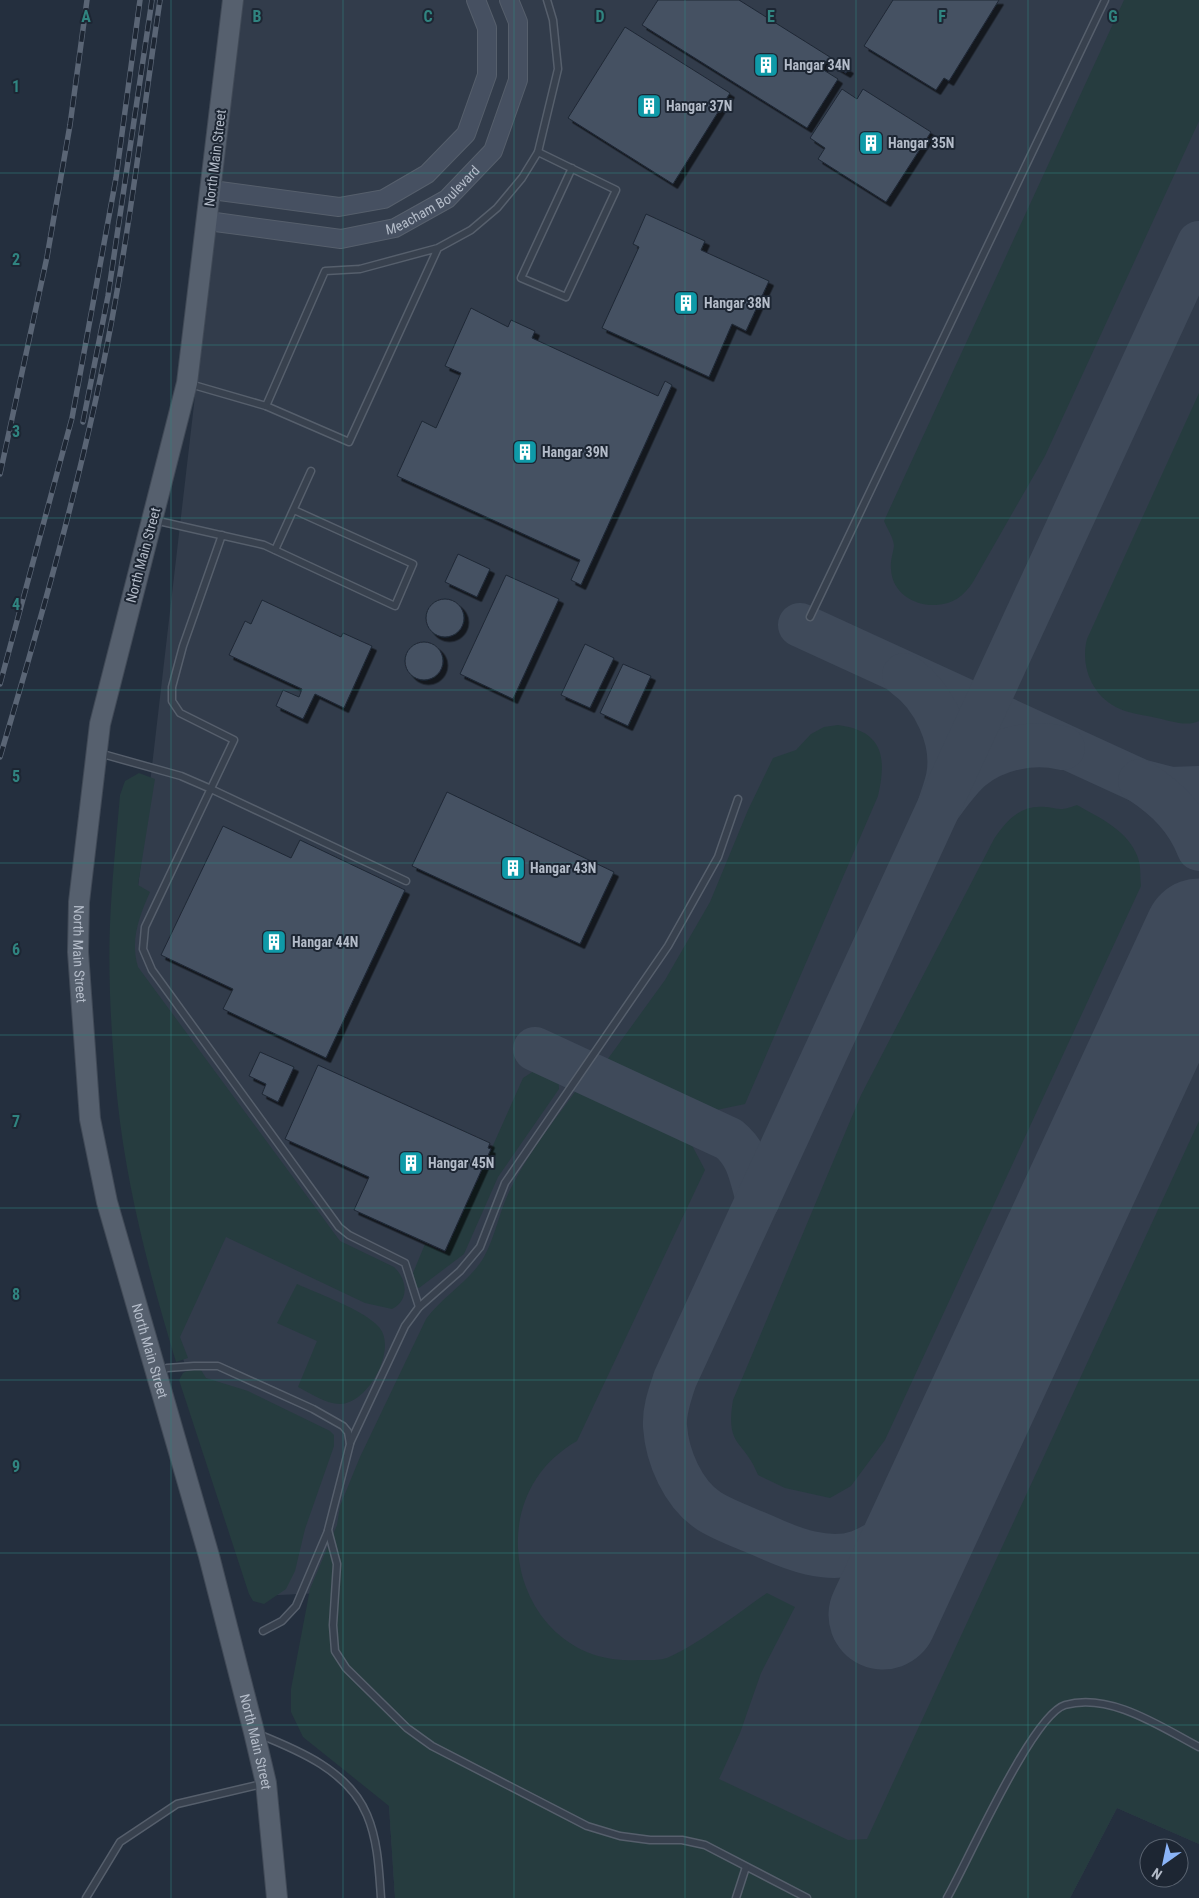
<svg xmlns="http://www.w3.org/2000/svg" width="1199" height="1898" viewBox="0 0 1199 1898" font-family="'Roboto Condensed',sans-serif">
  <defs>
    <filter id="shadow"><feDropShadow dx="4.5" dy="4.5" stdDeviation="0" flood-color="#0009"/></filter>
  </defs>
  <rect width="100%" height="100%" fill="#242f3e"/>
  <path fill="#323c4b" d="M241,0H1199V1844L1117,1808L1070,1898H395L389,1806L321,1593L258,1596L156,1273L124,1094L136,904Z"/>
  <g fill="#263c3f">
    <path d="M1124,0H1199V121L1045,456L973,582C964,596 953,604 936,605C914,606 892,593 891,569C890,560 893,554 894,546C894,539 887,528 884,521Z"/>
    <path d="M1199,393V721C1186,727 1171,721 1157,718C1145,715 1131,714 1120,709C1092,697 1080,666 1087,639Z"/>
    <path d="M838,725C883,731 887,757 878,796L745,1104L702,1113L602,1067L665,980L710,902L748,810L773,758L796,750L811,734L824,727Z"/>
    <path d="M139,773L155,779L138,885L150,892C139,917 130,940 138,967L340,1241L394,1267C407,1279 410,1300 392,1309L365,1303L226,1237L180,1337L188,1358L176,1362C150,1276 126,1186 117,1096C111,1033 107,968 111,904C113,868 117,831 120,795L125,781Z"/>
    <path d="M1077,805C1100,818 1129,831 1138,858C1141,866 1140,877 1141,886L885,1440L851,1486L830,1498L785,1488L758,1475C744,1439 725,1448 733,1400L861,1095L994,839C1007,820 1021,804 1046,807C1062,809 1060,811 1077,805Z"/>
    <path d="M537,1069H548L558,1076L559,1089L498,1177L464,1254L419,1288L416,1287L413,1273L425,1244L445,1253L523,1078Z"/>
    <path d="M581,1084L686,1134L705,1170L577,1441C471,1501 517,1669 639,1660C648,1660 661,1661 669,1657C701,1643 738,1613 767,1593L795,1607L761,1673L740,1733L719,1779L848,1840L867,1839L1199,1121V1844L1117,1808L1070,1898H395L389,1806L303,1737L291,1712V1689L310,1589L337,1525L340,1506L360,1457L426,1319C443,1296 470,1281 484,1257C496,1235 500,1208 512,1186C531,1149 557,1117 581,1084Z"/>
    <path d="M297,1284C319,1294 364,1310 379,1327C398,1349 368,1404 340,1404C326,1404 310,1393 298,1387L317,1341L277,1323Z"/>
    <path d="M189,1370H201L206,1378L248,1391L330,1431L334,1435V1446L305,1529L295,1571L286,1589L264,1604L253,1601L249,1594L179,1380L183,1373Z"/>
  </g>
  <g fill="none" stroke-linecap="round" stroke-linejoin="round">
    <g stroke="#3f4a5a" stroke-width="44">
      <path d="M800,625L1140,781L1171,789L1199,788"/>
      <path d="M904,675C934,696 955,740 948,777C946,787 942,797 939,807C949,794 959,779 972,768C997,748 1032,741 1063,748"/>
      <path d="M1140,781C1167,799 1187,818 1199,849"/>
      <path d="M1193,947L1199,935"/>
      <path d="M535,1049L729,1139C749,1155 751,1177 758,1200"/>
      <path d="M957,1455C930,1492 904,1535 859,1552C828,1563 792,1549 764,1536C746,1528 725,1521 709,1511C683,1494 667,1457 665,1426C664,1410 670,1394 675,1379L1199,243"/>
    </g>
    <path stroke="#3f4a5a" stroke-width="109" d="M883,1615L1199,933"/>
  </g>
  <g fill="#455162" stroke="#1f2835" filter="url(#shadow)">
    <path d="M658,0H739L849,69L846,73L827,62L822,69L838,79L807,128L642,25Z"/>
    <path d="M893,0H999L949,81L944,78L936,90L864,46Z"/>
    <path d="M625,27L730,93L673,184L568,118Z"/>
    <path d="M842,89L857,99L863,89L931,132L886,202L818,159L825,148L810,138Z"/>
    <path d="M646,214L705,241L701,250L769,281L746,331L732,324L709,377L602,328L639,247L633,244Z"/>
    <path d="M471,308L508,327L511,320L535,331L532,338L658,396L665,381L672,385L581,585L571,580L580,560L397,476L422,421L436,428L461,373L445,366Z"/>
    <path d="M458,554L490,569L477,597L445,582Z"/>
    <path d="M506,575L559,599L513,699L460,674Z"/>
    <circle cx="445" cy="618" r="19"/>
    <path d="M262,600L341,637L343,633L372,646L344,708L315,694L303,719L276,706L283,690L299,697L302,689L229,655L245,621L251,624Z"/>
    <circle cx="424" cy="661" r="19"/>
    <path d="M585,644L614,658L590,708L561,695Z"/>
    <path d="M623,664L651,676L628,726L600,713Z"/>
    <path d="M447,792L614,872L580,944L412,866Z"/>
    <path d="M223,826L291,858L300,840L405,890L326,1058L223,1009L233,989L161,955Z"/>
    <path d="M260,1052L294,1067L278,1102L262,1094L266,1084L249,1076Z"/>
    <path d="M318,1065L490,1143L488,1148L491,1149L445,1251L354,1210L369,1177L285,1139Z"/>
  </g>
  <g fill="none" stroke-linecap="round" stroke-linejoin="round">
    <defs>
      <g id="service">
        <path d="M538,152L616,190L566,297L521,278L572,168"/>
        <path d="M438,248L349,442L266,406L325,271L360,269L438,248L471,230L497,208L522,178L538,152L558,69L553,20L547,0"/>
        <path d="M190,384L266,406"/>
        <path d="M154,520L264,545L395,606L413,564L294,510"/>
        <path d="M222,535L183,646L172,687V701L180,713L234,740L145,927L143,949L152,970L339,1227L349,1235L405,1263L419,1307"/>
        <path d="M275,550L311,471"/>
        <path d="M810,617L1105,0"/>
        <path d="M99,753L181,776L211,789L406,881"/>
        <path d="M159,1372L167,1368L194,1366H218L313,1409L343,1426L348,1432L350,1444L328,1530L337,1564L333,1625L335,1651L346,1668L407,1728L432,1746L587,1826L620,1836L650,1840H682L705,1845L807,1898"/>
        <path d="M350,1443L405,1326L419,1307L460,1271L480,1247L505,1183L668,946L718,857L738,799"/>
        <path d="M263,1631L282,1621L296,1606L328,1531"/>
        <path d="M258,1734C298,1750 349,1771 367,1815C378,1841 379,1870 381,1898"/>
        <path d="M86,1898L120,1842L177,1804L262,1784"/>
        <path d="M736,1898L746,1867"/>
        <path d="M947,1898C967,1863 1032,1715 1065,1705C1110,1692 1161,1727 1199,1747"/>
      </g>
      <g id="secondary">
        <path d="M212,190L339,207L384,199L427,174L466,134L487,75V28L476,0"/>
        <path id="s1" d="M208,221L341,239L395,228L447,199L493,151L518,80V22L509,0"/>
      </g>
      <g id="primary">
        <path id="s2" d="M233,0L187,383L100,724L79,902L78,952L90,1119L107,1202L209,1556L254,1732L266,1783L277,1898"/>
      </g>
    </defs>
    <use href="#service" stroke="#565f6c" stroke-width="9"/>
    <use href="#secondary" stroke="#565f6c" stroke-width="20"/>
    <use href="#primary" stroke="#414a57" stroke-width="22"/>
    <use href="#service" stroke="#38414e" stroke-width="6"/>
    <use href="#secondary" stroke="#465061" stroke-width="18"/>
    <use href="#primary" stroke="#56606e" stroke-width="20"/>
    <defs>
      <g id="rail">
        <path d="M83,422L108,296L152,0"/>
        <path d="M0,474L47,257L70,125L87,0"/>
        <path d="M0,684L72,418L116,178L140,0"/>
        <path d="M0,757C45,606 89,452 116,297C134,198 145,99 160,0"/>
      </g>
    </defs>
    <use href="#rail" stroke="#5a6575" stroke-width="5.5"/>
    <use href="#rail" stroke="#1d2633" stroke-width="4" stroke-dasharray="11" stroke-linecap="butt"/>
  </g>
  <path fill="none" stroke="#308480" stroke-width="1" stroke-opacity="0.55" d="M171,0V1898M343,0V1898M514,0V1898M685,0V1898M856,0V1898M1028,0V1898M0,173H1199M0,345H1199M0,518H1199M0,690H1199M0,863H1199M0,1035H1199M0,1208H1199M0,1380H1199M0,1553H1199M0,1725H1199"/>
  <defs>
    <symbol id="building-square" viewBox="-11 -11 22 22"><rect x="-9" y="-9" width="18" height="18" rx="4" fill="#0f9aa8" stroke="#1d2633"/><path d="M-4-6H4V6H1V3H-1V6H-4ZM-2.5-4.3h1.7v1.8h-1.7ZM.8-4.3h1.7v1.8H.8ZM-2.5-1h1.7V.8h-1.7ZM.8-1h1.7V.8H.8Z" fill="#fff"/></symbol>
  </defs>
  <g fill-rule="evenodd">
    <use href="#building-square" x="752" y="51" width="28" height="28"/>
    <use href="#building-square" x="635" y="92" width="28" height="28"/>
    <use href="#building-square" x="857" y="129" width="28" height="28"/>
    <use href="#building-square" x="672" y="289" width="28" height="28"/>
    <use href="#building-square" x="511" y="438" width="28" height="28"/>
    <use href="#building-square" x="499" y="854" width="28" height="28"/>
    <use href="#building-square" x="260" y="928" width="28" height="28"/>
    <use href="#building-square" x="397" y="1149" width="28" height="28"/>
  </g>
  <g text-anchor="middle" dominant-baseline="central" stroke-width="4" stroke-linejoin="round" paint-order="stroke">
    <g font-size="14" font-weight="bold" fill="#b4bcc9" stroke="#1d2633" text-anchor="start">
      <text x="784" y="65">Hangar 34N</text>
      <text x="666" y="106">Hangar 37N</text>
      <text x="888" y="143">Hangar 35N</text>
      <text x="704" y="303">Hangar 38N</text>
      <text x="542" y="452">Hangar 39N</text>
      <text x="530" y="868">Hangar 43N</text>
      <text x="292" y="942">Hangar 44N</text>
      <text x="428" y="1163">Hangar 45N</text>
    </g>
    <g font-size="14" fill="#b4bcc9" stroke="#1d2633">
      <text transform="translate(215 158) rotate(-83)">North Main Street</text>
      <text stroke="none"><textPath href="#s1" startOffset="236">Meacham Boulevard</textPath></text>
      <text transform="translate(143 555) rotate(-75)">North Main Street</text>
      <text stroke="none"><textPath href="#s2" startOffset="969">North Main Street</textPath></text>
      <text stroke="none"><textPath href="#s2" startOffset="1374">North Main Street</textPath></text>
      <text stroke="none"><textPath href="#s2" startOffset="1779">North Main Street</textPath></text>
    </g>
  </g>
  <g font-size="16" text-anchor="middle" font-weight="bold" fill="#308480" stroke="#1d2633" stroke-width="4" stroke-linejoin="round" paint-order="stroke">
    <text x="86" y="22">A</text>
    <text x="257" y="22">B</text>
    <text x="428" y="22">C</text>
    <text x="600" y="22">D</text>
    <text x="771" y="22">E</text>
    <text x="942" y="22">F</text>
    <text x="1113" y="22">G</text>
    <text x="16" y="92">1</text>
    <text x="16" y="265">2</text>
    <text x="16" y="437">3</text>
    <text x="16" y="610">4</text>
    <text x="16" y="782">5</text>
    <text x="16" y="955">6</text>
    <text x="16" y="1127">7</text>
    <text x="16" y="1300">8</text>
    <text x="16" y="1472">9</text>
  </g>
  <g transform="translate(1164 1863) rotate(213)"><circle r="24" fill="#1d2633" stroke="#59626f"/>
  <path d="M0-4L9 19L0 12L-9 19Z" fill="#8ab4f8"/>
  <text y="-8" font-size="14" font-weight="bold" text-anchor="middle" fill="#b4bcc9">N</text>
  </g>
</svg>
